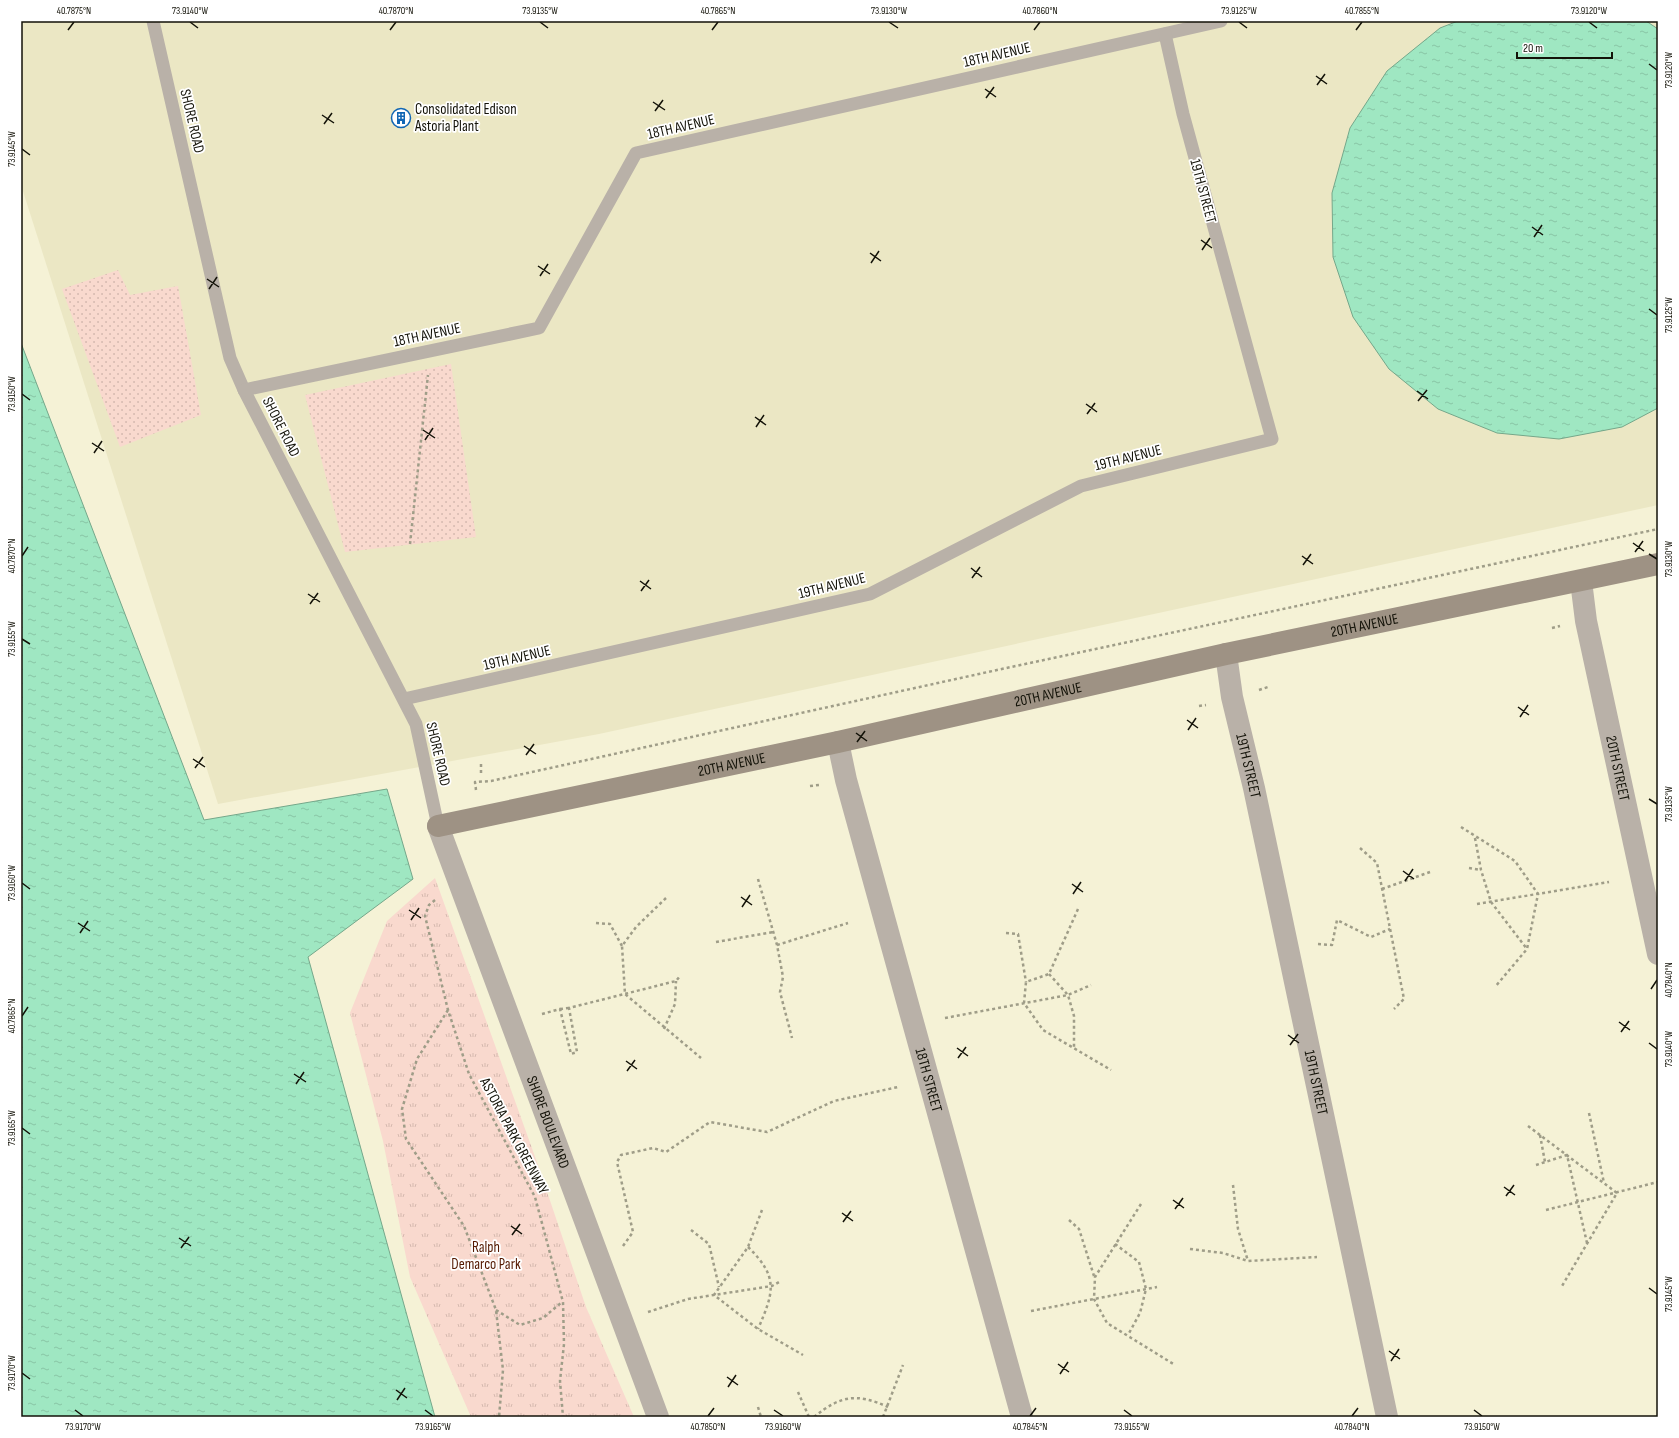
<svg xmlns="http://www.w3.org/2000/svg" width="1679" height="1438" viewBox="0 0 1679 1438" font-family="'Sofia Sans Condensed',sans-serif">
  <defs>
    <pattern id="grass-dots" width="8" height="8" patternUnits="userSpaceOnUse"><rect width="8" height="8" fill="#f9d9ce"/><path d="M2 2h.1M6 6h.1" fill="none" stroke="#d5b9af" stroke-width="1.8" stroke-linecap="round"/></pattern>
    <pattern id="park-tufts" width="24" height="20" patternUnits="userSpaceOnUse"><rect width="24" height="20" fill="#f9d9ce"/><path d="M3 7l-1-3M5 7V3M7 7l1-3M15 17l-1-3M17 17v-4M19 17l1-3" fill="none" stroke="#d5b9af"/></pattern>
    <pattern id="water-ripples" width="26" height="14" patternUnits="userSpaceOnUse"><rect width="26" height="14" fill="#9fe7c2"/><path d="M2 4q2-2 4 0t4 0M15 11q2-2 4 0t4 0" fill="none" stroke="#88c5a5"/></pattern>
  </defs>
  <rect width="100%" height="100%" fill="#f5f2d6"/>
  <path fill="#ebe7c4" d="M21,21H1658V505L599,734L218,804L21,185Z"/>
  <g fill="url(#grass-dots)">
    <path d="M118,270L130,295L178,286L201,415L120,447L62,289Z"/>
    <path d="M451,364L476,537L345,552L305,395Z"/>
  </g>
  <path fill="url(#park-tufts)" d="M435,878L538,1165L586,1307L634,1417H471L410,1277L383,1141L350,1013L387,921Z"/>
  <g fill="url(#water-ripples)" stroke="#75a78a">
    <path d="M1458,21H1646L1658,29V408L1622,427L1559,439L1497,433L1438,409L1389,369L1353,317L1333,257L1332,193L1350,128L1387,71L1440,28Z"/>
    <path d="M21,343L204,820L387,789L413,879L308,957L435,1417H21Z"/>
  </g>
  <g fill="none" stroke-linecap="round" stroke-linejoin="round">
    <g stroke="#9f9d88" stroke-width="2.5" stroke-dasharray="3 3" stroke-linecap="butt">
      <path d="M410,544L428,375"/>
      <path d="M1552,628L1560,626"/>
      <path d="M1259,690L1268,687"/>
      <path d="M1199,706L1206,705"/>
      <path d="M481,773V761"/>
      <path d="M810,786L819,785"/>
      <path d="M476,790L475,782L491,781L997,670L1658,529"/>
      <path d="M1461,827L1515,861L1538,894L1527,949L1495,987"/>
      <path d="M1475,838L1481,870L1491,902L1527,949"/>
      <path d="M1360,848L1377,863L1404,999L1394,1009"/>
      <path d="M1469,868L1481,870"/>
      <path d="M758,879L777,945L783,977L780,992L792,1038"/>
      <path d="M1382,889L1430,872"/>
      <path d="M666,898L636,927L622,946L625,994L701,1058"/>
      <path d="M435,900L429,905L425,916L448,1010L469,1074L535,1197L563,1302L564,1344L560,1381L563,1417"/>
      <path d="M1477,904L1609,882"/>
      <path d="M1078,909L1049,974L1026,982L1024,1003L1043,1030L1111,1070"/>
      <path d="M596,923L610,924L622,946"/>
      <path d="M1006,933L1018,934L1026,982"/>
      <path d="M716,942L773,932"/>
      <path d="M1318,944L1332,945L1337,920L1371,937L1390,929"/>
      <path d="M777,945L848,923"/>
      <path d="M1049,974L1068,995L1074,1016V1048"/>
      <path d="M560,1009L569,1008"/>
      <path d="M448,1010L417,1059L402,1109L406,1139L464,1226L496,1310L503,1370L499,1417"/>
      <path d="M542,1014L560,1009L571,1054L577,1052L569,1008L676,981L680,976"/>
      <path d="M945,1018L1068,995L1091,985"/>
      <path d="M664,1029L675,1004L676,981"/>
      <path d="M1589,1113L1604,1183"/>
      <path d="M1528,1126L1617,1193L1562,1286"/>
      <path d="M1540,1135L1545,1162"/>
      <path d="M1536,1165L1567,1155L1587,1243"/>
      <path d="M1233,1185L1238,1229L1248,1261"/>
      <path d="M1141,1204L1095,1277L1094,1299L1107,1323L1175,1365"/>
      <path d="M762,1210L748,1247L714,1295L758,1329L803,1355"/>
      <path d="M1546,1210L1658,1182"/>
      <path d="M1069,1220L1079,1229L1094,1276"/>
      <path d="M691,1230L709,1244L719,1287"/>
      <path d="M1115,1244L1139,1262L1146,1289L1140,1313L1128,1335"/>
      <path d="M623,1246L633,1232L617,1162L621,1155L653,1148L666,1152L710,1122L767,1132L834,1101L898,1087"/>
      <path d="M748,1247C779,1277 774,1292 758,1329"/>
      <path d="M1190,1249L1223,1253L1248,1261L1317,1257"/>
      <path d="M496,1310L520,1325L543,1318L562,1302"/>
      <path d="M1031,1311L1157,1287"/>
      <path d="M648,1312L688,1299L772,1286L779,1282"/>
      <path d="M798,1392L809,1417"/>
      <path d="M758,1407L761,1417"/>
      <path d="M814,1417C841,1395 857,1393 888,1407"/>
      <path d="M883,1417L903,1365"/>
    </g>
    <g stroke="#b9b1a8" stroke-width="13">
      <path d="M153,21L230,358L244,390L416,724L438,826"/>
      <path d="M244,390L539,328L636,153L1221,21"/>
      <path d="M404,699L870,594L1081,486L1272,439L1183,114L1165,34"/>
    </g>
    <g stroke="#b9b1a8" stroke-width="22">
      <path id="s1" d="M1581,581L1586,621L1658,954"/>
      <path id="s2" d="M1226,654L1232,697L1254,788L1387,1417"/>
      <path id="s3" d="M838,742L846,780L1022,1417"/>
      <path id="s4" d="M438,826L658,1417"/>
    </g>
    <path stroke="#9e9284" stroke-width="22" id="s5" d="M438,826L838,742L1226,654L1658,564"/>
  </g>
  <path fill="none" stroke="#131208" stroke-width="1.5" d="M190,22L198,28M540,22L548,28M889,22L898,28M1239,22L1247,28M1589,22L1597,28M68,30L74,22M390,30L396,22M712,30L718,22M1034,30L1040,22M1356,30L1362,22M1649,64L1657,70M1316,76L1327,84M1317,85L1325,74M985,89L996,97M986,98L994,87M653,102L665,110M655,111L663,100M322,115L334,123M324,124L332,113M22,149L30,155M1532,227L1543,235M1534,237L1542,225M1201,240L1212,248M1202,250L1210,238M870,253L881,261M871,263L879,251M538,266L550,274M540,276L548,264M207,279L219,287M209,289L217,277M1649,309L1657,315M1417,391L1428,399M22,394L30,400M1418,401L1427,390M1086,404L1097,412M1087,414L1095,403M755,417L766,425M756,427L764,415M423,430L435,438M425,440L433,428M92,443L104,451M94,453L102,441M1633,543L1644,551M1635,552L1643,541M1649,554L1657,559M22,556L28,547M1302,556L1313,564M1303,565L1311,554M971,568L982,577M972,578L980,567M640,581L651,589M641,591L649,580M308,594L320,602M310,604L318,593M22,639L30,644M1518,707L1529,715M1520,717L1528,705M1187,720L1198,728M1188,730L1196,718M856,733L867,741M857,742L865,731M524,746L536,754M526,755L534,744M193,759L205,767M195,768L203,757M1649,799L1657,804M1403,871L1414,879M1405,881L1413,869M22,883L30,889M1072,884L1083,892M1073,894L1081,882M741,897L752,905M742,907L750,895M409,910L421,918M411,920L419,908M78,923L90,931M80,933L88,921M1651,989L1657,980M22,1016L28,1007M1619,1022L1630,1030M1621,1032L1629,1021M1288,1035L1299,1043M1649,1043L1657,1049M1290,1045L1298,1034M957,1048L968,1056M958,1058L966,1047M626,1061L637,1069M627,1071L635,1060M294,1074L306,1082M296,1084L304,1072M22,1128L30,1134M1504,1187L1515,1195M1506,1196L1514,1185M1173,1200L1184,1208M1175,1209L1183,1198M842,1213L853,1221M843,1222L851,1211M511,1226L522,1234M512,1235L520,1224M179,1238L191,1246M181,1248L189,1237M1649,1288L1657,1294M1389,1351L1400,1359M1391,1361L1399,1349M1058,1364L1069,1372M22,1373L30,1379M1060,1374L1068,1362M727,1377L738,1385M728,1387L736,1375M396,1390L407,1398M397,1400L405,1388M75,1410L83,1416M425,1410L433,1416M774,1410L783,1416M1124,1410L1132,1416M1474,1410L1482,1416M708,1416L714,1408M1030,1416L1036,1408M1352,1416L1358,1408"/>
  <defs>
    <symbol id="building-ring" viewBox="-11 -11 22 22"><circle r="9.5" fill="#fff" stroke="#1166b4" stroke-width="1.5"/><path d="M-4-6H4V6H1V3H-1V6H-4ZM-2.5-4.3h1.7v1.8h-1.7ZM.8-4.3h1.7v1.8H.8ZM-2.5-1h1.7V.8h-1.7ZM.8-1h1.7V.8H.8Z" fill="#1166b4"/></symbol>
  </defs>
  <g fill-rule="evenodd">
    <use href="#building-ring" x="390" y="107" width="22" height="22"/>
  </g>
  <g text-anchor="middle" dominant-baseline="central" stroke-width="3.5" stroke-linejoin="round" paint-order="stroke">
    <g font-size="15" fill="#131208" stroke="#fff">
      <text transform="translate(997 55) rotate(-13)">18TH AVENUE</text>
      <text transform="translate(192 121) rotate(77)">SHORE ROAD</text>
      <text transform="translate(681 127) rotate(-13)">18TH AVENUE</text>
      <text transform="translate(1203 191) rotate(75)">19TH STREET</text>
      <text transform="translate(427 335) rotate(-12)">18TH AVENUE</text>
      <text transform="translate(281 427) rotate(63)">SHORE ROAD</text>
      <text transform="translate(1128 458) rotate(-14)">19TH AVENUE</text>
      <text transform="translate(832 586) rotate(-14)">19TH AVENUE</text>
      <text stroke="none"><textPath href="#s5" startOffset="948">20TH AVENUE</textPath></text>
      <text transform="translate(517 658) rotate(-13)">19TH AVENUE</text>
      <text stroke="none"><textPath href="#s5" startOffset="624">20TH AVENUE</textPath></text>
      <text transform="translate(438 754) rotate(77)">SHORE ROAD</text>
      <text stroke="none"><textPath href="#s5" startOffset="300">20TH AVENUE</textPath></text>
      <text stroke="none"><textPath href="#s2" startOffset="114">19TH STREET</textPath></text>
      <text stroke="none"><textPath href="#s1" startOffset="191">20TH STREET</textPath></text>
      <text stroke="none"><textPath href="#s3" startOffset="350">18TH STREET</textPath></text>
      <text stroke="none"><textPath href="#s2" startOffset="438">19TH STREET</textPath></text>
      <text stroke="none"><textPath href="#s4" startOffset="316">SHORE BOULEVARD</textPath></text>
      <text transform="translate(514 1136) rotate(62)">ASTORIA PARK GREENWAY</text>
    </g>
    <g font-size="15" fill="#131208" stroke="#fff" text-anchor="start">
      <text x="415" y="109">Consolidated Edison<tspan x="415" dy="17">Astoria Plant</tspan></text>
    </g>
    <g font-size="15" fill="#541900" stroke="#fff">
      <text x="486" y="1247">Ralph<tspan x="486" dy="17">Demarco Park</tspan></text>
    </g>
  </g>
  <rect width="1679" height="1438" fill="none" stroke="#ffffff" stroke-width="44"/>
  <path d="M1517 52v6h95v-6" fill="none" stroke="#131208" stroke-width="2"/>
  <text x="1523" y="52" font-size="12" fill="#131208" stroke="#ffffff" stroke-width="3" paint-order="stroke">20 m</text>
  <rect x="22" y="22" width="1635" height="1394" fill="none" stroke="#131208" stroke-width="1.5"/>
  <g font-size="10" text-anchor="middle" fill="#131208">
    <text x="74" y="14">40.7875°N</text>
    <text x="190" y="14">73.9140°W</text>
    <text x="396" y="14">40.7870°N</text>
    <text x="540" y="14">73.9135°W</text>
    <text x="718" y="14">40.7865°N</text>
    <text x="889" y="14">73.9130°W</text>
    <text x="1040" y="14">40.7860°N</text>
    <text x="1239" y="14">73.9125°W</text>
    <text x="1362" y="14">40.7855°N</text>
    <text x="1589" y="14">73.9120°W</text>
    <text transform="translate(1668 70) rotate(-90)" y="4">73.9120°W</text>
    <text transform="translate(11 149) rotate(-90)" y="4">73.9145°W</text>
    <text transform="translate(1668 315) rotate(-90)" y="4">73.9125°W</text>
    <text transform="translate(11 394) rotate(-90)" y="4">73.9150°W</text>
    <text transform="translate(11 556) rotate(-90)" y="4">40.7870°N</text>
    <text transform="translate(1668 559) rotate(-90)" y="4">73.9130°W</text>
    <text transform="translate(11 639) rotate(-90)" y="4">73.9155°W</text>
    <text transform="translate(1668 804) rotate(-90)" y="4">73.9135°W</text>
    <text transform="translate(11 883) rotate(-90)" y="4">73.9160°W</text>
    <text transform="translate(1668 980) rotate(-90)" y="4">40.7840°N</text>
    <text transform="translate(11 1016) rotate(-90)" y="4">40.7865°N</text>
    <text transform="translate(1668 1049) rotate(-90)" y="4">73.9140°W</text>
    <text transform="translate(11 1128) rotate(-90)" y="4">73.9165°W</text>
    <text transform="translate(1668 1294) rotate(-90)" y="4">73.9145°W</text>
    <text transform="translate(11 1373) rotate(-90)" y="4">73.9170°W</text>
    <text x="83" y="1430">73.9170°W</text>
    <text x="433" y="1430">73.9165°W</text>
    <text x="708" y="1430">40.7850°N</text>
    <text x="783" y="1430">73.9160°W</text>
    <text x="1030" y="1430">40.7845°N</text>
    <text x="1132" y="1430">73.9155°W</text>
    <text x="1352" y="1430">40.7840°N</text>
    <text x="1482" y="1430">73.9150°W</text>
  </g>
</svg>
